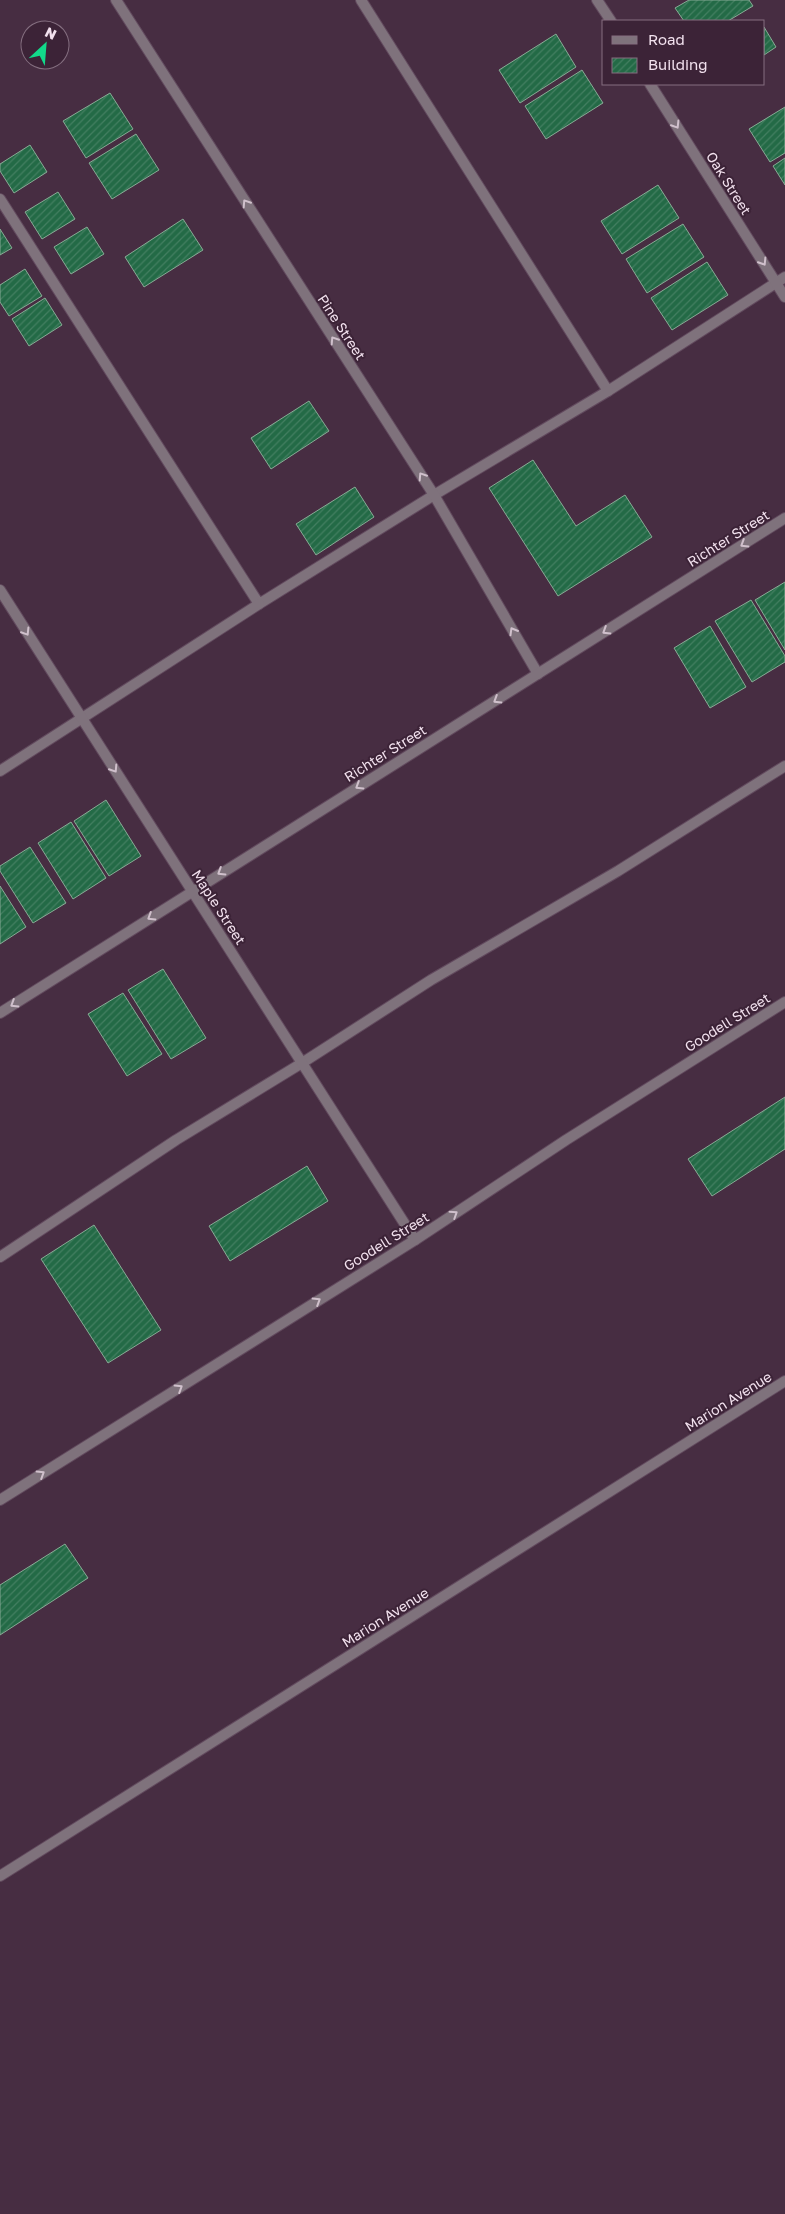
<svg xmlns="http://www.w3.org/2000/svg" width="785" height="2214" viewBox="0 0 785 2214" font-family="'Golos Text',sans-serif">
  <defs>
    <pattern id="building-hatch" width="6" height="6" patternUnits="userSpaceOnUse" patternTransform="scale(1.25)"><rect width="6" height="6" fill="#236a46"/><path d="M-1 1l2-2M0 6l6-6M5 7l2-2" fill="none" stroke="#437f61"/></pattern>
  </defs>
  <rect width="100%" height="100%" fill="#472d42"/>
  <g fill="url(#building-hatch)" stroke="#88aa95">
    <path d="M689,0H749L753,6L728,21H684L675,8Z"/>
    <path d="M764,27L776,47L764,55Z"/>
    <path d="M556,34L576,67L520,103L499,70Z"/>
    <path d="M582,70L603,103L546,139L525,106Z"/>
    <path d="M110,93L133,129L86,158L63,121Z"/>
    <path d="M785,107V153L770,162L749,129Z"/>
    <path d="M136,134L159,170L112,199L89,163Z"/>
    <path d="M30,145L47,172L14,193L0,171V164Z"/>
    <path d="M785,158V185L773,166Z"/>
    <path d="M658,185L679,218L622,254L601,221Z"/>
    <path d="M58,192L75,219L42,239L25,212Z"/>
    <path d="M183,219L203,250L144,287L125,257Z"/>
    <path d="M683,224L704,257L647,293L626,259Z"/>
    <path d="M87,227L104,254L71,274L54,247Z"/>
    <path d="M0,229L12,248L0,255Z"/>
    <path d="M707,262L728,295L672,330L651,298Z"/>
    <path d="M25,269L42,296L9,316L0,302V285Z"/>
    <path d="M45,298L62,325L29,346L12,319Z"/>
    <path d="M309,401L329,431L271,469L251,438Z"/>
    <path d="M533,460L576,526L625,495L652,537L558,596L489,488Z"/>
    <path d="M355,487L374,517L316,555L296,524Z"/>
    <path d="M785,582V650L755,600Z"/>
    <path d="M751,600L785,656V662L752,682L715,621Z"/>
    <path d="M710,626L746,687L710,708L674,648Z"/>
    <path d="M106,800L141,856L109,876L74,821Z"/>
    <path d="M71,822L106,878L73,899L38,843Z"/>
    <path d="M30,847L66,903L33,923L0,871V866Z"/>
    <path d="M0,886L26,927L0,944Z"/>
    <path d="M163,969L206,1038L171,1059L128,990Z"/>
    <path d="M123,993L162,1054L127,1076L88,1014Z"/>
    <path d="M785,1097V1149L712,1196L688,1159Z"/>
    <path d="M307,1166L328,1201L230,1261L209,1226Z"/>
    <path d="M94,1225L161,1330L108,1363L41,1259Z"/>
    <path d="M65,1544L88,1578L0,1635V1585Z"/>
  </g>
  <g fill="none" stroke-linecap="round" stroke-linejoin="round">
    <defs>
      <g id="service">
        <path d="M361,0L608,391L785,277"/>
        <path d="M0,199L259,604L434,495L608,391"/>
        <path d="M0,771L259,604"/>
        <path d="M0,1257L176,1140L302,1063L431,980L618,871L785,766"/>
      </g>
      <g id="minor">
        <path d="M116,0L434,495L538,674"/>
        <path d="M597,0L611,21"/>
        <path d="M650,84L785,297"/>
        <path d="M0,590L415,1240"/>
        <path d="M0,1013L785,518"/>
        <path d="M0,1500L415,1240L566,1140L785,1002"/>
        <path d="M0,1876L785,1381"/>
      </g>
    </defs>
    <use href="#service" stroke="#624a5e" stroke-width="12"/>
    <use href="#minor" stroke="#624a5e" stroke-width="12"/>
    <use href="#service" stroke="#7f727c" stroke-width="10"/>
    <use href="#minor" stroke="#7f727c" stroke-width="10"/>
  </g>
  <defs><path id="oneway-chevron" d="M-2-3.5L2.5 0L-2 3.5" fill="none" stroke-width="1.6" stroke-linecap="round" stroke-linejoin="round" transform="scale(1.25)"/></defs>
  <g stroke="#d0c0cc">
    <use href="#oneway-chevron" transform="translate(676 125) rotate(58)"/>
    <use href="#oneway-chevron" transform="translate(246 203) rotate(-123)"/>
    <use href="#oneway-chevron" transform="translate(763 262) rotate(58)"/>
    <use href="#oneway-chevron" transform="translate(334 340) rotate(-123)"/>
    <use href="#oneway-chevron" transform="translate(422 476) rotate(-123)"/>
    <use href="#oneway-chevron" transform="translate(744 544) rotate(148)"/>
    <use href="#oneway-chevron" transform="translate(513 631) rotate(-120)"/>
    <use href="#oneway-chevron" transform="translate(606 631) rotate(148)"/>
    <use href="#oneway-chevron" transform="translate(26 632) rotate(58)"/>
    <use href="#oneway-chevron" transform="translate(497 700) rotate(148)"/>
    <use href="#oneway-chevron" transform="translate(114 769) rotate(57)"/>
    <use href="#oneway-chevron" transform="translate(359 786) rotate(148)"/>
    <use href="#oneway-chevron" transform="translate(221 872) rotate(148)"/>
    <use href="#oneway-chevron" transform="translate(151 917) rotate(148)"/>
    <use href="#oneway-chevron" transform="translate(14 1004) rotate(148)"/>
    <use href="#oneway-chevron" transform="translate(454 1214) rotate(-33)"/>
    <use href="#oneway-chevron" transform="translate(317 1301) rotate(-32)"/>
    <use href="#oneway-chevron" transform="translate(179 1388) rotate(-32)"/>
    <use href="#oneway-chevron" transform="translate(41 1474) rotate(-32)"/>
  </g>
  <g text-anchor="middle" dominant-baseline="central" stroke-width="4" stroke-linejoin="round" paint-order="stroke">
    <g font-size="14" fill="#f2e1ee" stroke="#3c2337">
      <text transform="translate(729 183) rotate(58)">Oak Street</text>
      <text transform="translate(342 327) rotate(57)">Pine Street</text>
      <text transform="translate(728 538) rotate(-32)">Richter Street</text>
      <text transform="translate(385 753) rotate(-32)">Richter Street</text>
      <text transform="translate(219 907) rotate(57)">Maple Street</text>
      <text transform="translate(727 1022) rotate(-32)">Goodell Street</text>
      <text transform="translate(386 1241) rotate(-32)">Goodell Street</text>
      <text transform="translate(728 1401) rotate(-32)">Marion Avenue</text>
      <text transform="translate(385 1617) rotate(-32)">Marion Avenue</text>
    </g>
  </g>
  <rect x="602" y="20" width="162" height="65" fill="#3c2337" stroke="#856f80"/>
  <rect x="612" y="36" width="25" height="8" fill="#7f727c" stroke="#856f80"/>
  <text x="648" y="45" font-size="15" fill="#f2e1ee">Road</text>
  <rect x="612" y="58" width="25" height="15" fill="url(#building-hatch)" stroke="#856f80"/>
  <text x="648" y="70" font-size="15" fill="#f2e1ee">Building</text>
  <g transform="translate(45 45) rotate(26)"><circle r="24" fill="#3c2337" stroke="#856f80"/>
  <path d="M0-4L9 19L0 12L-9 19Z" fill="#12d98a"/>
  <text y="-8" font-size="14" font-weight="bold" text-anchor="middle" fill="#f2e1ee">N</text>
  </g>
</svg>
